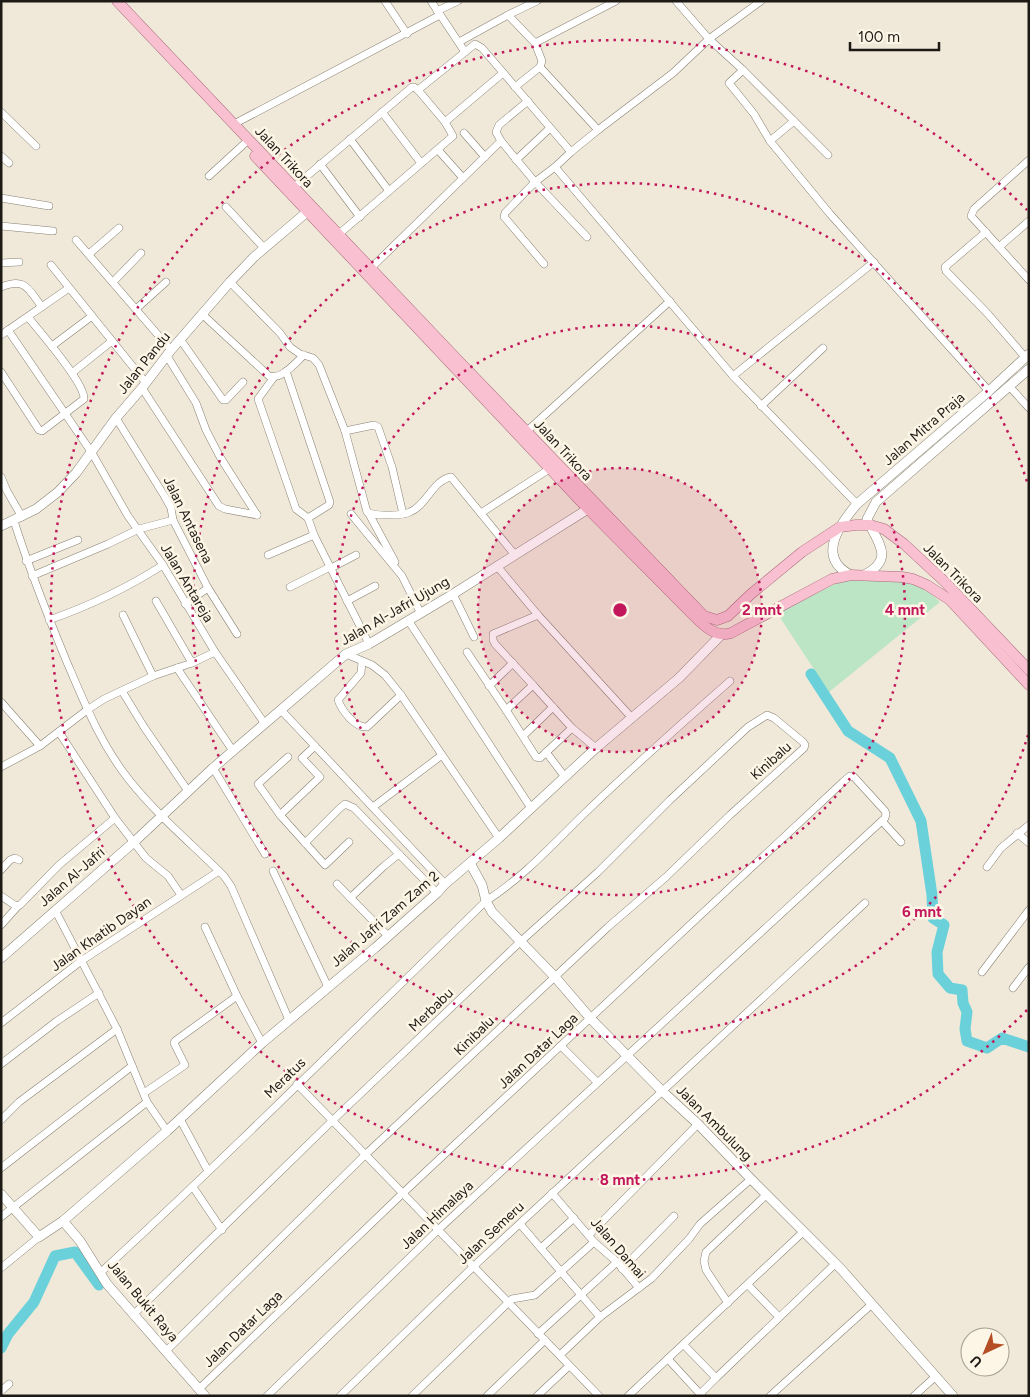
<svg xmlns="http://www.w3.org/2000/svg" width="1030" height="1397" viewBox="0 0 1030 1397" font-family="Figtree,sans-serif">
  <rect width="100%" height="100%" fill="#f0e9d9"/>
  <path fill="#bbe5c5" d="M847,578C882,580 914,575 940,602L829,692L777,613Z"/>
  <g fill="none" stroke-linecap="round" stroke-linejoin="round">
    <g stroke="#6ad1da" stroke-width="11">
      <path d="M811,674L848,731L890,758L921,821L932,895L933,918L944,925L937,952L938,974L950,988L962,990L963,1003L967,1012L965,1029L967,1041L987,1048L1002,1038L1029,1047"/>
      <path d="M1,1348L8,1334L34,1302L55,1256L75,1252L99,1285"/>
    </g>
    <defs>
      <g id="minor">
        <path d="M385,1L407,34"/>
        <path d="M431,1L465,52"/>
        <path d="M676,1L709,39L743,70L729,83L754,114L770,141L830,214L989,391"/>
        <path d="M437,11L458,1"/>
        <path d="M508,15L537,1"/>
        <path d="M459,42L508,15L535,43L542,61L540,67L598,130"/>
        <path d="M535,43L616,1"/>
        <path d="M743,70L828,155"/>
        <path d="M515,87L540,67"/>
        <path d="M418,90L475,44L482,48L571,152"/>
        <path d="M528,101L499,125L496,132L501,141L535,182L587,237"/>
        <path d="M1,112L36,146"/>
        <path d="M382,112L421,163"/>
        <path d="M445,122L503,73"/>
        <path d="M234,124L440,15"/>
        <path d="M464,133L485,157"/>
        <path d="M350,139L389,191"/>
        <path d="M770,141L794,121"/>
        <path d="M439,151L463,178"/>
        <path d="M1,156L9,163"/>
        <path d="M516,160L550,128"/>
        <path d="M1029,160L974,209L971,216L1029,280"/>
        <path d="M320,164L360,217"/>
        <path d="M555,167L733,376L857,504"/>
        <path d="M209,176L244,144"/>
        <path d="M294,187L412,87H414L418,90L445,122L453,136L339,234"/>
        <path d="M1,198L49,206"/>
        <path d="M226,207L264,248"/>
        <path d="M1,226L53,231"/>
        <path d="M986,232L945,267L946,271L988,314L1025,357"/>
        <path d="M76,240L171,350"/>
        <path d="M999,247L1029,221"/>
        <path d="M89,254L119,228"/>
        <path d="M1,263L19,262"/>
        <path d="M544,264L506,219L504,217L505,213L535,182L555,167L571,152L598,130L673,73L709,39L761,1"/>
        <path d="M51,265L146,383"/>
        <path d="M371,268L501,141"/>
        <path d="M113,282L141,253"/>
        <path d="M230,282L280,333L290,347L300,354L313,358L319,365L345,431L367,512C375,516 382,515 391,515C397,515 404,515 410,512C427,505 432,481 451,477L515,555"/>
        <path d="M1,287C26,277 28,289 42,307"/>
        <path d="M136,309L166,282"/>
        <path d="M202,314L269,376C282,380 295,363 304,355"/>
        <path d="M8,330L92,453L128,516L163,565L215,652L265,724"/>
        <path d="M1,335L69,288"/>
        <path d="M180,339L223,400H226L243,382"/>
        <path d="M52,346L92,316"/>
        <path d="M167,356L196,403L206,430L220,457L257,515"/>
        <path d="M286,371L330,502L329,505L308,518"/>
        <path d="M1,372L39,430L42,431L84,399C85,383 40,332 28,317"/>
        <path d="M72,373L112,341"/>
        <path d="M733,376L874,262"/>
        <path d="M274,377L258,399L296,509L308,518L314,535L369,644"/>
        <path d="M1009,386L1029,408"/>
        <path d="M142,388L219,506L225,509L257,515"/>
        <path d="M761,406L823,348"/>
        <path d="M116,418L165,497L171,508L173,520L208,588L237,634"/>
        <path d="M345,431L374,425L378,427L392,467L403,514"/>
        <path d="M527,431L670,301"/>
        <path d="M1,477L7,491L22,517"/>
        <path d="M368,512L395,562"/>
        <path d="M481,513L551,468"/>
        <path d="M351,514L402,576L420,612"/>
        <path d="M14,521C29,568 47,614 66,660C84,702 101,745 130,781C158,816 192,844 224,876L231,886L289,1020"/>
        <path d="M268,555L314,535"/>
        <path d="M26,561L78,540"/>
        <path d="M497,566L538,615L632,718"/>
        <path d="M331,568L356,555"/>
        <path d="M32,576L108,544L139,529L173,520"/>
        <path d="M290,587L330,567"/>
        <path d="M453,594L474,637"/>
        <path d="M156,601L192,663"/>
        <path d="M347,601L375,586"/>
        <path d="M185,604L208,588"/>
        <path d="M123,615L153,676"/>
        <path d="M49,620C89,606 127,588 163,565"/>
        <path d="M408,620L531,808"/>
        <path d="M467,652L506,710L533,685L495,644L493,640V634L538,615"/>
        <path d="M346,654L372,665L385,675L401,695L499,838"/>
        <path d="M362,662L361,673L338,700C342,711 355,728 367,727L401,695"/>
        <path d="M177,668L233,751"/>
        <path d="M489,686L513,663"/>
        <path d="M122,691L144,727L188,791"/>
        <path d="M1,702L40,746"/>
        <path d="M281,710L445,884"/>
        <path d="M506,710L536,757L540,758L572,728L533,685"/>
        <path d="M572,728L596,748"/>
        <path d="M59,732L115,818L146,858L168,876L181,895"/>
        <path d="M523,736L553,707"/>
        <path d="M546,752L565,777"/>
        <path d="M288,757L258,784L280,815L325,865L349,842"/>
        <path d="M1,767L40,746L87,710L104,699L153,676L192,663L215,652"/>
        <path d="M213,768L265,854"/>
        <path d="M373,807L442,755"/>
        <path d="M280,815L320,777L302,758L315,746"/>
        <path d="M882,821L901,842"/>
        <path d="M1017,833L1029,843"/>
        <path d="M305,843L339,809L345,804L354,808L437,893"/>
        <path d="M987,867L1001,848L1029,825"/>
        <path d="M1,870L10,860L15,858L19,860"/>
        <path d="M273,871L328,987"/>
        <path d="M337,884L388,936"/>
        <path d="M1,896L16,906L20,905L59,865L115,818"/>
        <path d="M350,898L384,866L399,854"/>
        <path d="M55,910L117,1029L147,1102L167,1131"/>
        <path d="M1,925L18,906"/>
        <path d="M205,927L237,996L262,1043"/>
        <path d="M982,972L1029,910"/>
        <path d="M1013,988L1029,967"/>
        <path d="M1,1023L81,961L219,871"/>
        <path d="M561,1046L597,1082"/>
        <path d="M1,1064L57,1021L99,993"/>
        <path d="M297,1084L599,1396"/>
        <path d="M144,1093L185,1065L174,1043L175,1041L237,996"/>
        <path d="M180,1119L208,1171"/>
        <path d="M1,1120L19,1102L117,1029"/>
        <path d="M1,1168L132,1066"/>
        <path d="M193,1187L222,1230"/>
        <path d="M552,1193L594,1242L617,1262L639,1288"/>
        <path d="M1,1217L147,1102"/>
        <path d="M520,1224L600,1317"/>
        <path d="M589,1235L698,1124"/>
        <path d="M541,1248L574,1218"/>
        <path d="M1,1268L39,1237"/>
        <path d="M622,1269L674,1216"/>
        <path d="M100,1273C232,1152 358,1025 486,901C524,877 554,843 586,812C633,767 681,724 730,681"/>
        <path d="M748,1285L779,1317"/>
        <path d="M728,1303L706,1270L704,1261L706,1252L766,1195"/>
        <path d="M133,1315L332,1121L520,942L598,872L670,800L748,727L767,715L774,718L803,742L805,745L804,748L730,815L666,877L608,927L366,1154L166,1351"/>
        <path d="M538,1334L617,1262"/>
        <path d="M684,1345L716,1378L835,1264"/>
        <path d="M560,1355L600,1317L652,1278L689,1239L700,1224L751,1179"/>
        <path d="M668,1359L702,1396"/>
        <path d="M199,1389L403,1193L843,782L850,776L854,777L885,811L886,814L885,818L439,1229L267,1396"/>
        <path d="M1,1391L9,1384"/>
        <path d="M700,1394L716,1378"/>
        <path d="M340,1396L474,1266L865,903"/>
        <path d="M412,1396L512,1299L535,1295L594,1242"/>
        <path d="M487,1396L545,1340"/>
        <path d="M537,1396L569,1366"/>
        <path d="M628,1396L803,1232"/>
        <path d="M770,1396L872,1304"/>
        <path d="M914,1396L936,1376"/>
      </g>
      <g id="tertiary">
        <path d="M1,526L36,509L58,492L76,473L116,418L142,388L171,350L230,282L254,257L307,212"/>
        <path d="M851,575C816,558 839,525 857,504L989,391L1029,354"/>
        <path d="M864,575C896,559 877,542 867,519L876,502L1029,369"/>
        <path d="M470,863L482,885L486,901L492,912L555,977L591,1019L662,1091L698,1124L751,1179L841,1269L953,1396"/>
        <path d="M1,958L134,842L213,768L346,654L369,644L453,594L588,509"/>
        <path d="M1,1194L39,1237L63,1221L167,1131L262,1043L375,948L437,893L445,884L499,838L596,748L679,678L722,634"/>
        <path d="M63,1221L80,1241L107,1284L205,1396"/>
      </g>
      <g id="primary">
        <path d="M117,1L453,355L704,616L717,620L728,616L751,594L802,552L840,527L856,525H870L884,529L904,544L945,582L1029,670"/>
        <path d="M255,156L588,509L694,616C704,626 716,638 731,633L832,579L851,575L902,577L913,579L927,585L950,600L1029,685"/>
      </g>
    </defs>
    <use href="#minor" stroke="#878173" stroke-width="8"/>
    <use href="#tertiary" stroke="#878173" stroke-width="10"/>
    <use href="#primary" stroke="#a86b7a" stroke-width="11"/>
    <use href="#minor" stroke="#fff" stroke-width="7"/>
    <use href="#tertiary" stroke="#fff" stroke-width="9"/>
    <use href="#primary" stroke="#f8c0d0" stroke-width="10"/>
  </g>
  <circle cx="620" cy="610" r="142" fill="#c2185b" fill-opacity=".12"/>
  <g fill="none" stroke="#c2185b" stroke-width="2.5" stroke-dasharray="2.5 5">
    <circle cx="620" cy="610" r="142"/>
    <circle cx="620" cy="610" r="285"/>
    <path d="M1028 735A427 427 0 1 1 1028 485"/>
    <path d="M1027 1010A570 570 0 1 1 1027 210"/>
  </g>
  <g text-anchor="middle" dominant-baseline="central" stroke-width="5" stroke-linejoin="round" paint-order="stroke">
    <g font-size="14" fill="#1d1a15" stroke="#fdf6e7">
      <text transform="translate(284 157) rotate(47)">Jalan Trikora</text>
      <text transform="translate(144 363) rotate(-51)">Jalan Pandu</text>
      <text transform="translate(924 429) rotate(-41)">Jalan Mitra Praja</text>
      <text transform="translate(563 450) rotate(47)">Jalan Trikora</text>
      <text transform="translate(188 520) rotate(64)">Jalan Antasena</text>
      <text transform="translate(953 573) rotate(45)">Jalan Trikora</text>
      <text transform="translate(187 583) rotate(59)">Jalan Antareja</text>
      <text transform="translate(395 611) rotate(-30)">Jalan Al-Jafri Ujung</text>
      <text transform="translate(771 761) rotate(-42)">Kinibalu</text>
      <text transform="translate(72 877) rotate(-41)">Jalan Al-Jafri</text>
      <text transform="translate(385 919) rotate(-41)">Jalan Jafri Zam Zam 2</text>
      <text transform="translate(101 934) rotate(-35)">Jalan Khatib Dayan</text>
      <text transform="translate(431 1010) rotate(-44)">Merbabu</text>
      <text transform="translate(474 1036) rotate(-44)">Kinibalu</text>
      <text transform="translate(538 1051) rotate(-43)">Jalan Datar Laga</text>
      <text transform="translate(285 1078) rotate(-44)">Meratus</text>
      <text transform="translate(714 1123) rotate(45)">Jalan Ambulung</text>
      <text transform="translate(437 1215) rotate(-43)">Jalan Himalaya</text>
      <text transform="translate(491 1233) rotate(-43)">Jalan Semeru</text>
      <text transform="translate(618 1248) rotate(49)">Jalan Damai</text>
      <text transform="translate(143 1301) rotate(50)">Jalan Bukit Raya</text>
      <text transform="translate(243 1329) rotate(-44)">Jalan Datar Laga</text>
    </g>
  </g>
  <circle cx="620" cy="610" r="8" fill="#c2185b" stroke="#fdf6e7" stroke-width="2.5"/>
  <g font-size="15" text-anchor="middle" font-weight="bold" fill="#c2185b" stroke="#fdf6e7" stroke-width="5" stroke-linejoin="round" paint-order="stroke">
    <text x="762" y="615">2 mnt</text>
    <text x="905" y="615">4 mnt</text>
    <text x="922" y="917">6 mnt</text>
    <text x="620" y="1185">8 mnt</text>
  </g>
  <rect width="1030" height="1397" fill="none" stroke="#1d1a15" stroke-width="5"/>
  <g transform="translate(985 1352) rotate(224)"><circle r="24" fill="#fdf6e7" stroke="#a39e93"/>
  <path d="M0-4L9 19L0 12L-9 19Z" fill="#b54e24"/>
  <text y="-8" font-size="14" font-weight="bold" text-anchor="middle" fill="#1d1a15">U</text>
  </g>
  <path d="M850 42v8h89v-8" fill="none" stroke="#1d1a15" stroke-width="2.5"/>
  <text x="858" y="42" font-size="15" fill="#1d1a15" stroke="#fdf6e7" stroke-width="4" paint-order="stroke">100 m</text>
</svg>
